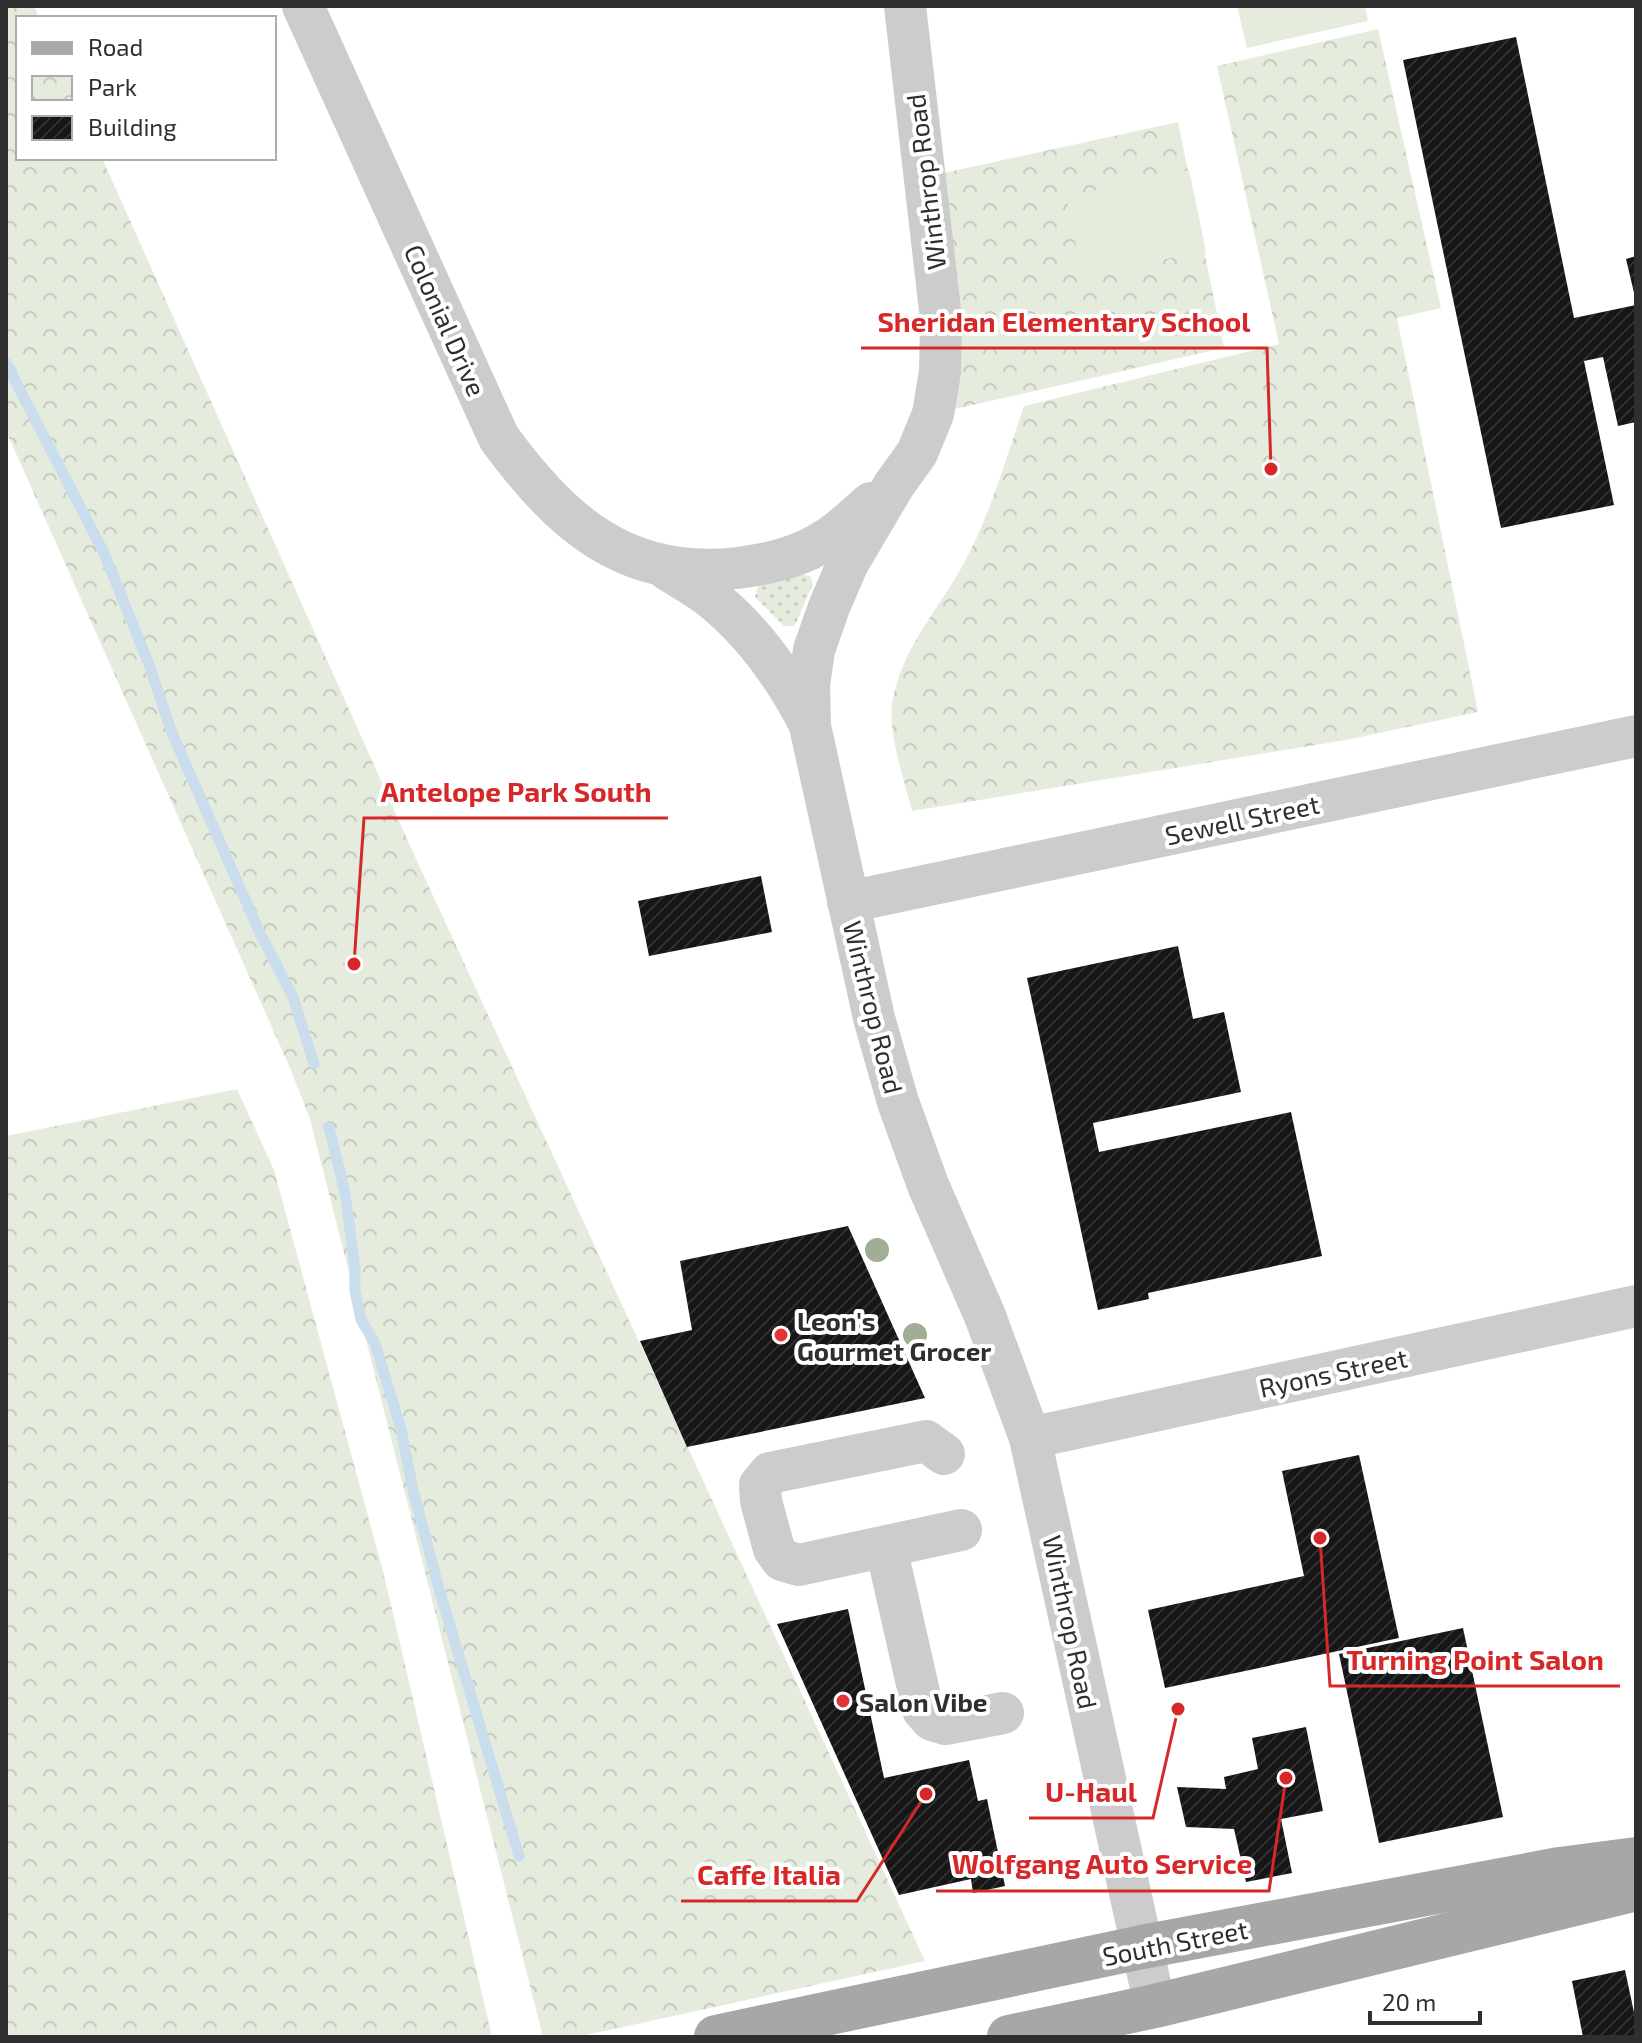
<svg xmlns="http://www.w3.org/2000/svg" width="1642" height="2043" viewBox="0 0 1642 2043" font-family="'Exo 2',sans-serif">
  <defs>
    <pattern id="park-crowns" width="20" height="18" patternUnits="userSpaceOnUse" patternTransform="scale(2)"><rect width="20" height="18" fill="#e5ecde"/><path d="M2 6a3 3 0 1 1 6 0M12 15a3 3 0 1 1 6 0" fill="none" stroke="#c5cbbf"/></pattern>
    <pattern id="garden-dots" width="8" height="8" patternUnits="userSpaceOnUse" patternTransform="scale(2)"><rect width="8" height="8" fill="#e5ecde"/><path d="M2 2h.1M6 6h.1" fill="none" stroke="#c5cbbf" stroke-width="1.8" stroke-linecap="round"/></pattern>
    <pattern id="building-hatch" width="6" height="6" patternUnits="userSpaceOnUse" patternTransform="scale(2)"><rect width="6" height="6" fill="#161616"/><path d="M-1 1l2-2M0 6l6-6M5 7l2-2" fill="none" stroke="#303030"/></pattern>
  </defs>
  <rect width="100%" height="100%" fill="#fff"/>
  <g fill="url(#park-crowns)">
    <path d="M6,6H34L39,18H18V158H102L417,861L925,1961L577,2037H543L310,1119L290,1068L6,431Z"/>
    <path d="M1378,29L1441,308L1397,318L1478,712L1346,740L912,811C905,782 888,734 892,704C901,649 937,612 963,565C990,515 1006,459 1024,406L1279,344L1217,66Z"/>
    <path d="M1178,122L1224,348L933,414L925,177Z"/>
    <path d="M237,1089L274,1170L384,1575L492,2037H6V1136Z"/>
  </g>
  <path fill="url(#garden-dots)" d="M801,574L810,576L813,584L796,623L794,626H784L755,597L758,586Z"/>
  <g fill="#e5ecde">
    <path d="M1237,6H1365L1368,21L1247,48Z"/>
    <path d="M1189,170L1206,251L1082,276L1066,196Z"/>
  </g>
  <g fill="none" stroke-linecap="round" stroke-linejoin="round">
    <g stroke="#caddec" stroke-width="11">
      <path d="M6,363L104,553L148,662L172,733L259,931L293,997L314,1064"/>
      <path d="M329,1127L345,1193L355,1268V1291L361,1320L375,1343L401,1429L413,1490L439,1589L519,1856"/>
    </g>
  </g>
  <g fill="url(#building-hatch)">
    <path d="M1516,37L1574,318L1636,305V422L1618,426L1603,357L1584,361L1614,505L1501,528L1403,60Z"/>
    <path d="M1636,256V297H1635L1626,259Z"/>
    <path d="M761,876L772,932L649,956L638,901Z"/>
    <path d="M1178,946L1193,1019L1224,1012L1241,1092L1093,1123L1099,1152L1291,1112L1322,1256L1148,1293L1149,1299L1098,1310L1027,978Z"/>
    <path d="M848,1226L925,1398L687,1447L640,1341L692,1330L680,1261Z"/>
    <path d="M1359,1455L1399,1638L1165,1688L1148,1610L1304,1576L1282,1471Z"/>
    <path d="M848,1609L884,1778L969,1760L978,1801L987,1799L1005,1886L973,1893L971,1879L899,1895L777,1624Z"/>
    <path d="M1463,1628L1503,1817L1379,1843L1339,1654Z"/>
    <path d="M1306,1727L1323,1811L1281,1819L1292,1873L1246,1882L1234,1829L1186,1827L1177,1787L1226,1789L1224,1777L1258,1769L1252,1738Z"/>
    <path d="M1625,1970L1636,2022V2037H1583L1572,1981Z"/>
  </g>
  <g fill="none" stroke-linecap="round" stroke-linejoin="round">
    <g stroke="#ccc" stroke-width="42">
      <path d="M303,6L499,438C561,522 625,581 737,568C769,564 801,557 829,538C844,528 857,515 871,503"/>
      <path d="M905,6L941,319L940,372L933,414L917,453L894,485L848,563L829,607L814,650L809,685L810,726L874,1018L898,1102L928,1185L985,1316L1030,1438L1155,2006"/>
      <path d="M668,570C684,580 701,589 715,601C756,635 786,678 810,725"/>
      <path d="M848,902L1636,736"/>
      <path d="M1030,1438L1636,1306"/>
      <path d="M944,1454L926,1441L770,1473L760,1485L761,1501L774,1549L782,1560L799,1565L961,1530"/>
      <path d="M886,1547L923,1710L932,1720L945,1724L1003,1713"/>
    </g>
    <g stroke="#a7a7a7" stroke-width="44">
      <path d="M716,2037L1142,1947L1560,1869L1636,1859"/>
      <path d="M1009,2037L1155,2006L1636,1889"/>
    </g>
  </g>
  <g fill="#9fae94">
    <circle cx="877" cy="1250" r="12"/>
    <circle cx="915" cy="1335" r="12"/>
  </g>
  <g fill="#e33537" stroke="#fff" stroke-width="3">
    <circle cx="781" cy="1335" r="8"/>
    <circle cx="843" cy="1701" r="8"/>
  </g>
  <g text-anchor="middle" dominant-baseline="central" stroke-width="8" stroke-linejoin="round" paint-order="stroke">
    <g font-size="26" fill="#2f2f2f" stroke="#fff">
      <text transform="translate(925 182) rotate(-97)">Winthrop Road</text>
      <text transform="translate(446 320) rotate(66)">Colonial Drive</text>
      <text transform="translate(1242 819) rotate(-12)">Sewell Street</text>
      <text transform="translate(874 1007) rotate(76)">Winthrop Road</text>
      <text transform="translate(1333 1372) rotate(-12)">Ryons Street</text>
      <text transform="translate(1071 1622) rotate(78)">Winthrop Road</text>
      <text transform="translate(1175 1942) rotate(-11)">South Street</text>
    </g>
    <g font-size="26" font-weight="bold" fill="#2f2f2f" stroke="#fff" text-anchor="start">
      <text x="797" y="1320">Leon's<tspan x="797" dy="30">Gourmet Grocer</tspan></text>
      <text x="859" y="1701">Salon Vibe</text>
    </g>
  </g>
  <path fill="none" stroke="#d62828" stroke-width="3" d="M1271 469L1267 348H861M354 964L364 818H668M1320 1538L1330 1686H1620M1178 1709L1153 1818H1029M1286 1778L1269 1891H936M926 1794L857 1901H681"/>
  <g fill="#d62828" stroke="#fff" stroke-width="3">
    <circle cx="1271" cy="469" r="8"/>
    <circle cx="354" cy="964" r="8"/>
    <circle cx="1320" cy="1538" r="8"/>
    <circle cx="1178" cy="1709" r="8"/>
    <circle cx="1286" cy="1778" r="8"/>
    <circle cx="926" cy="1794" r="8"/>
  </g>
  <g font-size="28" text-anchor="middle" font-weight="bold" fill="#d62828" stroke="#fff" stroke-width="8" stroke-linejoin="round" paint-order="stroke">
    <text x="1064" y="332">Sheridan Elementary School</text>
    <text x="516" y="802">Antelope Park South</text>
    <text x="1475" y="1670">Turning Point Salon</text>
    <text x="1091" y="1802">U-Haul</text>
    <text x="1102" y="1874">Wolfgang Auto Service</text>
    <text x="769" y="1885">Caffe Italia</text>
  </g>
  <rect width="1642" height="2043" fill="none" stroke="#2f2f2f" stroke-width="16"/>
  <rect x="16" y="16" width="260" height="144" fill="#ffffff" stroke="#acacac" stroke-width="2"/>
  <rect x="32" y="42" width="40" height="12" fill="#a7a7a7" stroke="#acacac" stroke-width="2"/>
  <text x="88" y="56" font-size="24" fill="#2f2f2f">Road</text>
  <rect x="32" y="76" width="40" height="24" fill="url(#park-crowns)" stroke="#acacac" stroke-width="2"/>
  <text x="88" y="96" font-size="24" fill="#2f2f2f">Park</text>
  <rect x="32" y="116" width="40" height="24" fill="url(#building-hatch)" stroke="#acacac" stroke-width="2"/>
  <text x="88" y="136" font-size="24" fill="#2f2f2f">Building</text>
  <path d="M1370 2011v12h110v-12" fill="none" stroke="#2f2f2f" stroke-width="4"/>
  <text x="1382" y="2011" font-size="24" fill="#2f2f2f" stroke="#ffffff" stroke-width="6" paint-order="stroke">20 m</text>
</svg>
